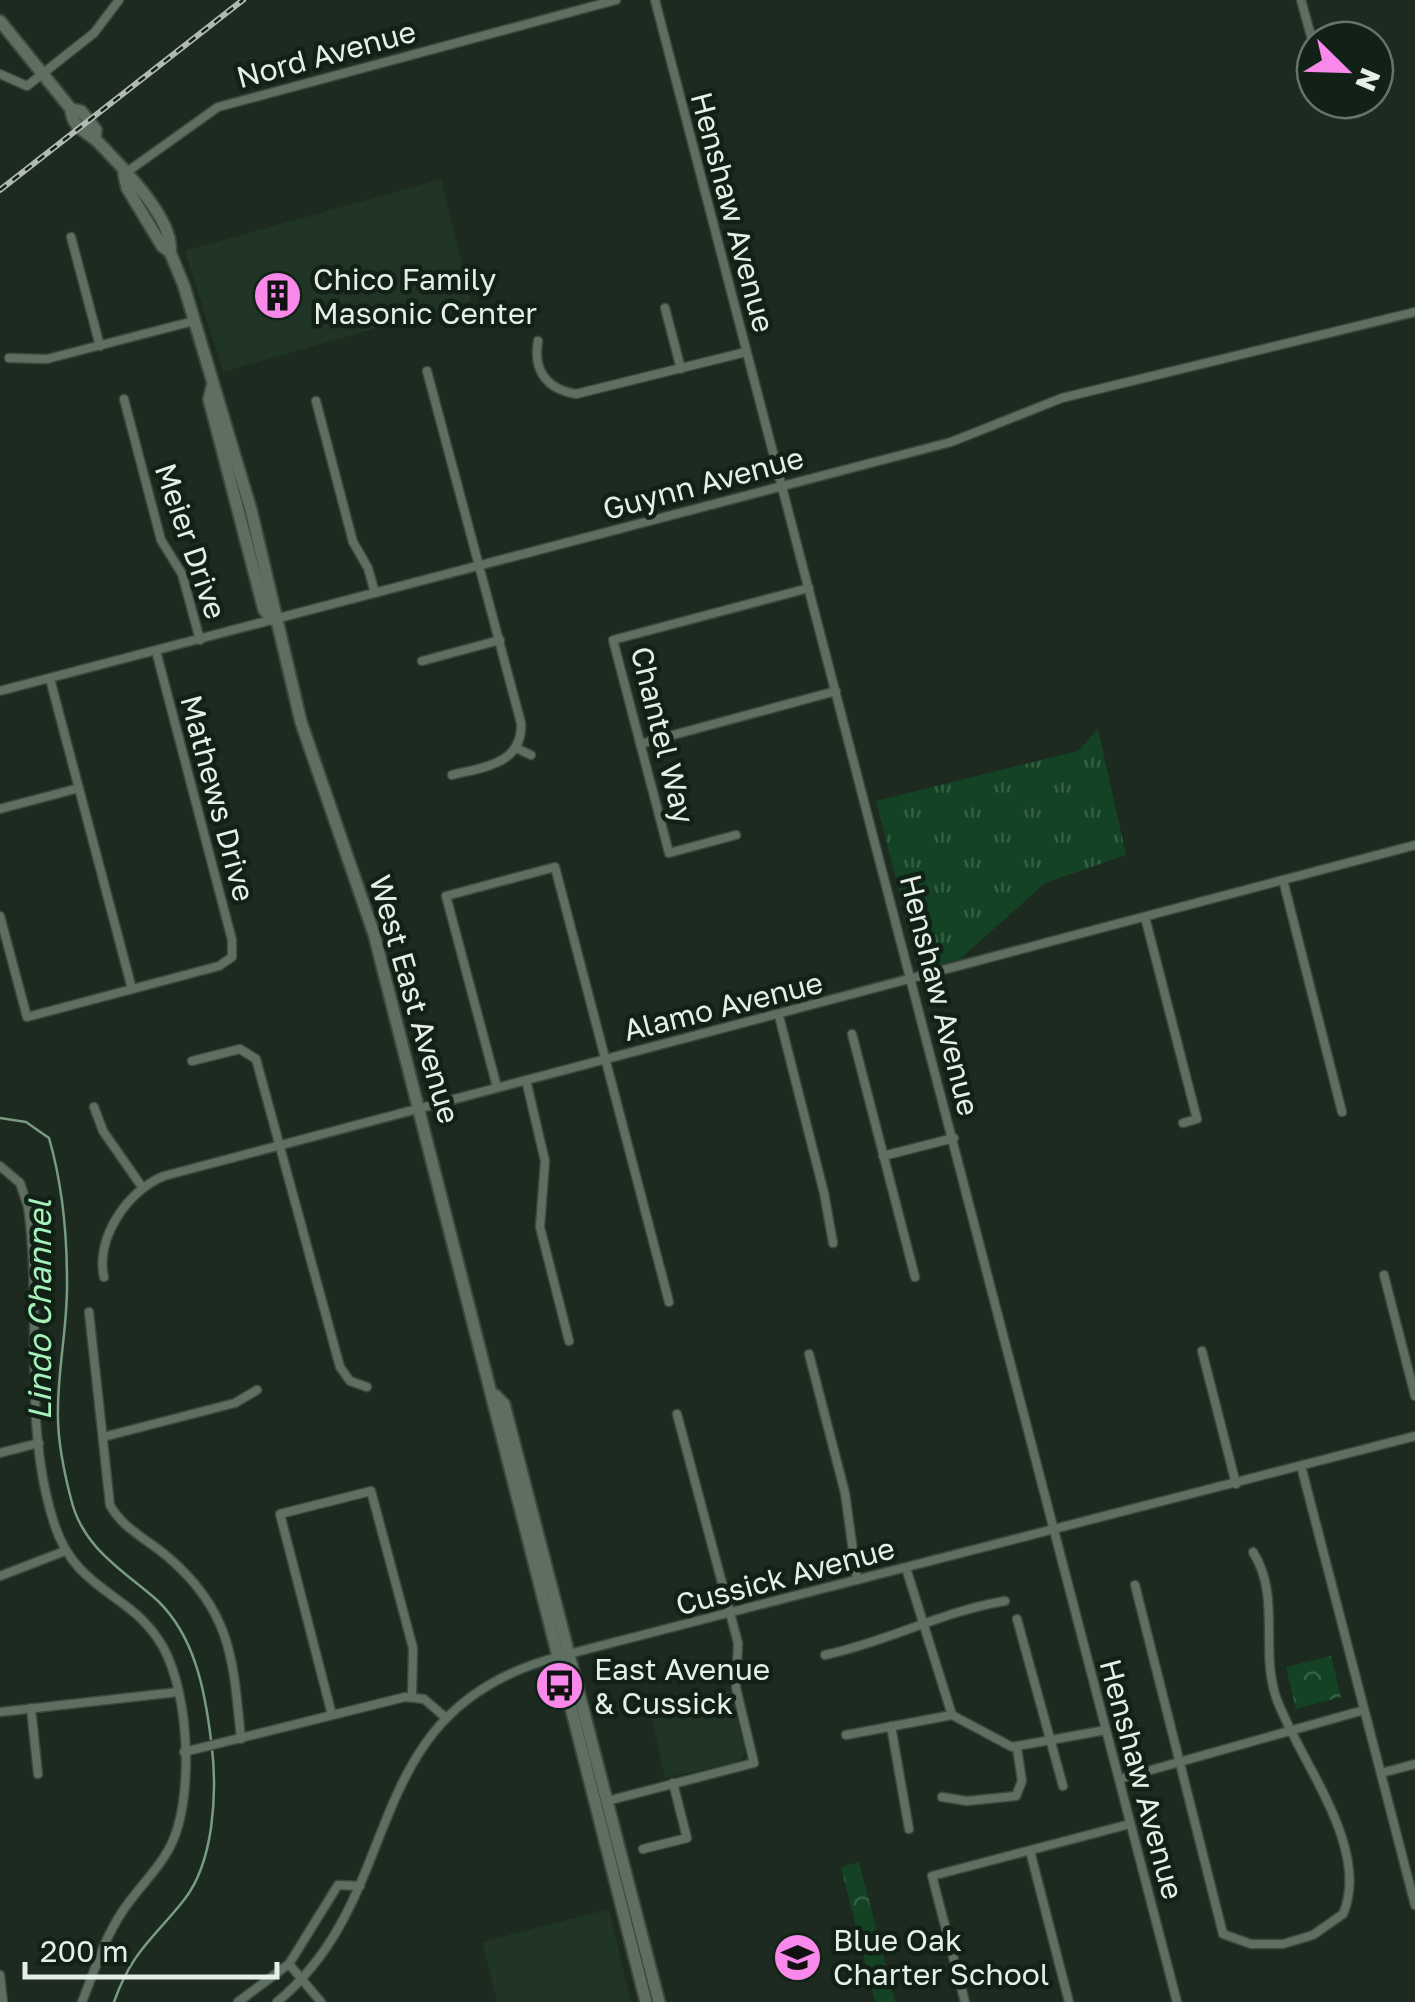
<svg xmlns="http://www.w3.org/2000/svg" width="1415" height="2002" viewBox="0 0 1415 2002" font-family="'Golos Text',sans-serif">
  <defs>
    <pattern id="grass-tufts" width="24" height="20" patternUnits="userSpaceOnUse" patternTransform="scale(2.5)"><rect width="24" height="20" fill="#134324"/><path d="M3 7l-1-3M5 7V3M7 7l1-3M15 17l-1-3M17 17v-4M19 17l1-3" fill="none" stroke="#355e44"/></pattern>
    <pattern id="park-crowns" width="20" height="18" patternUnits="userSpaceOnUse" patternTransform="scale(2.5)"><rect width="20" height="18" fill="#134324"/><path d="M2 6a3 3 0 1 1 6 0M12 15a3 3 0 1 1 6 0" fill="none" stroke="#355e44"/></pattern>
  </defs>
  <rect width="100%" height="100%" fill="#1c2a1f"/>
  <g fill="#203526">
    <path d="M441,179L471,301L223,372L185,251Z"/>
    <path d="M730,1690L745,1752L739,1762L665,1778L650,1711Z"/>
    <path d="M609,1909L631,2002H497L482,1942Z"/>
  </g>
  <path fill="url(#grass-tufts)" d="M1098,729L1126,855L1045,883L960,959L919,970L876,801L1078,751Z"/>
  <g fill="url(#park-crowns)">
    <path d="M1331,1656L1341,1697L1296,1709L1286,1667Z"/>
    <path d="M859,1862L895,2002H875L841,1867Z"/>
  </g>
  <g fill="none" stroke-linecap="round" stroke-linejoin="round">
    <g stroke="#789b82" stroke-width="2.5">
      <path d="M0,1118L26,1122L49,1138C62,1183 67,1234 67,1281C68,1323 58,1367 58,1409C57,1438 64,1472 71,1499C83,1549 123,1570 158,1601C195,1637 205,1691 211,1740"/>
      <path d="M114,2002C132,1951 153,1939 184,1900C214,1862 217,1794 212,1748"/>
    </g>
    <defs>
      <g id="minor">
        <path d="M655,0L1177,2002"/>
        <path d="M1301,0L1311,36"/>
        <path d="M0,74L27,86L94,33L119,0"/>
        <path d="M124,174L218,107L616,0"/>
        <path d="M71,237L100,346"/>
        <path d="M665,308L681,369"/>
        <path d="M538,341C533,370 546,389 576,394L746,352"/>
        <path d="M9,358L47,359L194,321"/>
        <path d="M427,371L521,723C523,764 484,767 452,775"/>
        <path d="M124,399L161,540L182,574L200,640"/>
        <path d="M316,401L353,542L368,568L375,593"/>
        <path d="M422,661L500,640"/>
        <path d="M50,679L132,989"/>
        <path d="M0,691L951,442L1062,398L1415,312"/>
        <path d="M640,744L836,691"/>
        <path d="M516,748L531,755"/>
        <path d="M0,809L79,788"/>
        <path d="M736,835L669,853L613,640L809,588"/>
        <path d="M1283,880L1342,1112"/>
        <path d="M0,916L27,1017L219,966L232,957V940L156,651"/>
        <path d="M1145,917L1197,1119L1183,1123"/>
        <path d="M779,1016L824,1193L833,1243"/>
        <path d="M852,1034L915,1277"/>
        <path d="M192,1061L240,1049L256,1059L340,1367L350,1381L367,1387"/>
        <path d="M526,1080L545,1161L540,1227L569,1341"/>
        <path d="M497,1087L446,896L555,867L669,1302"/>
        <path d="M94,1107L103,1131L142,1187"/>
        <path d="M883,1156L954,1138"/>
        <path d="M0,1166L20,1183L28,1207C43,1311 21,1421 54,1523C75,1590 126,1591 158,1639C189,1683 194,1789 174,1838C163,1866 138,1887 122,1912C104,1939 94,1972 82,2002"/>
        <path d="M1384,1275L1415,1396"/>
        <path d="M104,1277C95,1238 128,1190 164,1176L1415,845"/>
        <path d="M89,1312L110,1505C122,1528 148,1540 168,1557C232,1612 233,1660 241,1739"/>
        <path d="M1202,1351L1236,1484"/>
        <path d="M809,1354L845,1493L857,1580"/>
        <path d="M103,1437L235,1403L257,1390"/>
        <path d="M0,1453L39,1443"/>
        <path d="M1301,1466L1415,1905"/>
        <path d="M906,1568L952,1715L1012,1747L1106,1730"/>
        <path d="M0,1576L65,1551"/>
        <path d="M1135,1585L1223,1934L1251,1944H1283L1313,1935L1343,1914C1372,1847 1297,1758 1276,1697C1260,1650 1281,1596 1253,1552"/>
        <path d="M1017,1619L1063,1786"/>
        <path d="M825,1655C887,1642 943,1611 1005,1601"/>
        <path d="M31,1708L38,1774"/>
        <path d="M0,1712L178,1692"/>
        <path d="M332,1715L280,1514L371,1491L413,1648L412,1696"/>
        <path d="M891,1726L909,1829"/>
        <path d="M846,1735L952,1715"/>
        <path d="M184,1752L405,1697L424,1699L445,1717"/>
        <path d="M1381,1773L1415,1764"/>
        <path d="M1119,1779L1364,1710"/>
        <path d="M942,1797L967,1801L1016,1796L1022,1781L1017,1748"/>
        <path d="M607,1801L754,1763L736,1688L738,1643L677,1414"/>
        <path d="M643,1849L687,1838L673,1783"/>
        <path d="M1030,1851L1069,2002"/>
        <path d="M289,1964L321,2002"/>
        <path d="M0,1975L3,2002"/>
        <path d="M238,2002L289,1964L338,1885L360,1886"/>
        <path d="M277,2002C411,1891 353,1712 557,1657L1415,1436"/>
        <path d="M965,2002L932,1876L1130,1824"/>
      </g>
      <g id="secondary">
        <path d="M0,21L71,109C72,129 87,131 99,143C121,166 175,220 170,252"/>
        <path d="M71,109L81,111L96,130L95,138"/>
        <path d="M124,174L127,188L162,246L170,252L184,286L251,510L301,722L374,934L646,2002"/>
        <path d="M212,387L209,399L264,610L274,620"/>
        <path d="M495,1395L504,1404L659,2002"/>
      </g>
    </defs>
    <use href="#minor" stroke="#3b483e" stroke-width="11"/>
    <use href="#secondary" stroke="#3b483e" stroke-width="15"/>
    <use href="#minor" stroke="#5e6f62" stroke-width="8"/>
    <use href="#secondary" stroke="#5e6f62" stroke-width="11"/>
    <defs>
      <path id="rail" d="M0,190L243,0"/>
    </defs>
    <use href="#rail" stroke="#b0bab2" stroke-width="6"/>
    <use href="#rail" stroke="#122116" stroke-width="2.5" stroke-dasharray="8" stroke-linecap="butt"/>
  </g>
  <defs>
    <symbol id="building-disc" viewBox="-11 -11 22 22"><circle r="9.5" fill="#f888ea" stroke="#122116"/><path d="M-4-6H4V6H1V3H-1V6H-4ZM-2.5-4.3h1.7v1.8h-1.7ZM.8-4.3h1.7v1.8H.8ZM-2.5-1h1.7V.8h-1.7ZM.8-1h1.7V.8H.8Z" fill="#111"/></symbol>
    <symbol id="bus-disc" viewBox="-11 -11 22 22"><circle r="9.5" fill="#f888ea" stroke="#122116"/><path d="M-5-6H5V4H4V6H2V4H-2V6H-4V4H-5ZM-3.5-4V0h7V-4ZM-3.5 1.2v1.5H-2V1.2ZM2 1.2v1.5H3.5V1.2Z" fill="#111"/></symbol>
    <symbol id="school-disc" viewBox="-11 -11 22 22"><circle r="9.5" fill="#f888ea" stroke="#122116"/><path d="M0-5L7-2L0 1L-7-2ZM-4 1L0 2.5L4 1V4Q0 6-4 4Z" fill="#111"/></symbol>
  </defs>
  <g fill-rule="evenodd">
    <use href="#building-disc" x="250" y="268" width="55" height="55"/>
    <use href="#bus-disc" x="532" y="1658" width="55" height="55"/>
    <use href="#school-disc" x="770" y="1930" width="55" height="55"/>
  </g>
  <g text-anchor="middle" dominant-baseline="central" stroke-width="9" stroke-linejoin="round" paint-order="stroke">
    <g font-size="30" fill="#e5eee7" stroke="#122116">
      <text transform="translate(326 54) rotate(-15)">Nord Avenue</text>
      <text transform="translate(733 212) rotate(75)">Henshaw Avenue</text>
      <text transform="translate(703 483) rotate(-15)">Guynn Avenue</text>
      <text transform="translate(191 541) rotate(71)">Meier Drive</text>
      <text transform="translate(663 735) rotate(76)">Chantel Way</text>
      <text transform="translate(218 798) rotate(75)">Mathews Drive</text>
      <text transform="translate(940 995) rotate(76)">Henshaw Avenue</text>
      <text transform="translate(415 999) rotate(74)">West East Avenue</text>
      <text transform="translate(723 1006) rotate(-14)">Alamo Avenue</text>
      <text transform="translate(785 1576) rotate(-15)">Cussick Avenue</text>
      <text transform="translate(1142 1779) rotate(75)">Henshaw Avenue</text>
    </g>
    <g font-size="30" fill="#e5eee7" stroke="#122116" text-anchor="start">
      <text x="313" y="279">Chico Family<tspan x="313" dy="34">Masonic Center</tspan></text>
      <text x="594" y="1669">East Avenue<tspan x="594" dy="34">&amp; Cussick</tspan></text>
      <text x="833" y="1940">Blue Oak<tspan x="833" dy="34">Charter School</tspan></text>
    </g>
    <g font-size="32" font-style="italic" fill="#a7f1bb" stroke="#122116">
      <text transform="translate(39 1310) rotate(-90)">Lindo Channel</text>
    </g>
  </g>
  <g transform="translate(1345 70) rotate(113)"><circle r="48" fill="#122116" stroke="#66736a" stroke-width="2.5"/>
  <path d="M0-8L18 38L0 25L-18 38Z" fill="#f888ea"/>
  <text y="-15" font-size="28" font-weight="bold" text-anchor="middle" fill="#e5eee7">N</text>
  </g>
  <path d="M25 1962v15h252v-15" fill="none" stroke="#e5eee7" stroke-width="5"/>
  <text x="40" y="1962" font-size="30" fill="#e5eee7" stroke="#122116" stroke-width="8" paint-order="stroke">200 m</text>
</svg>
